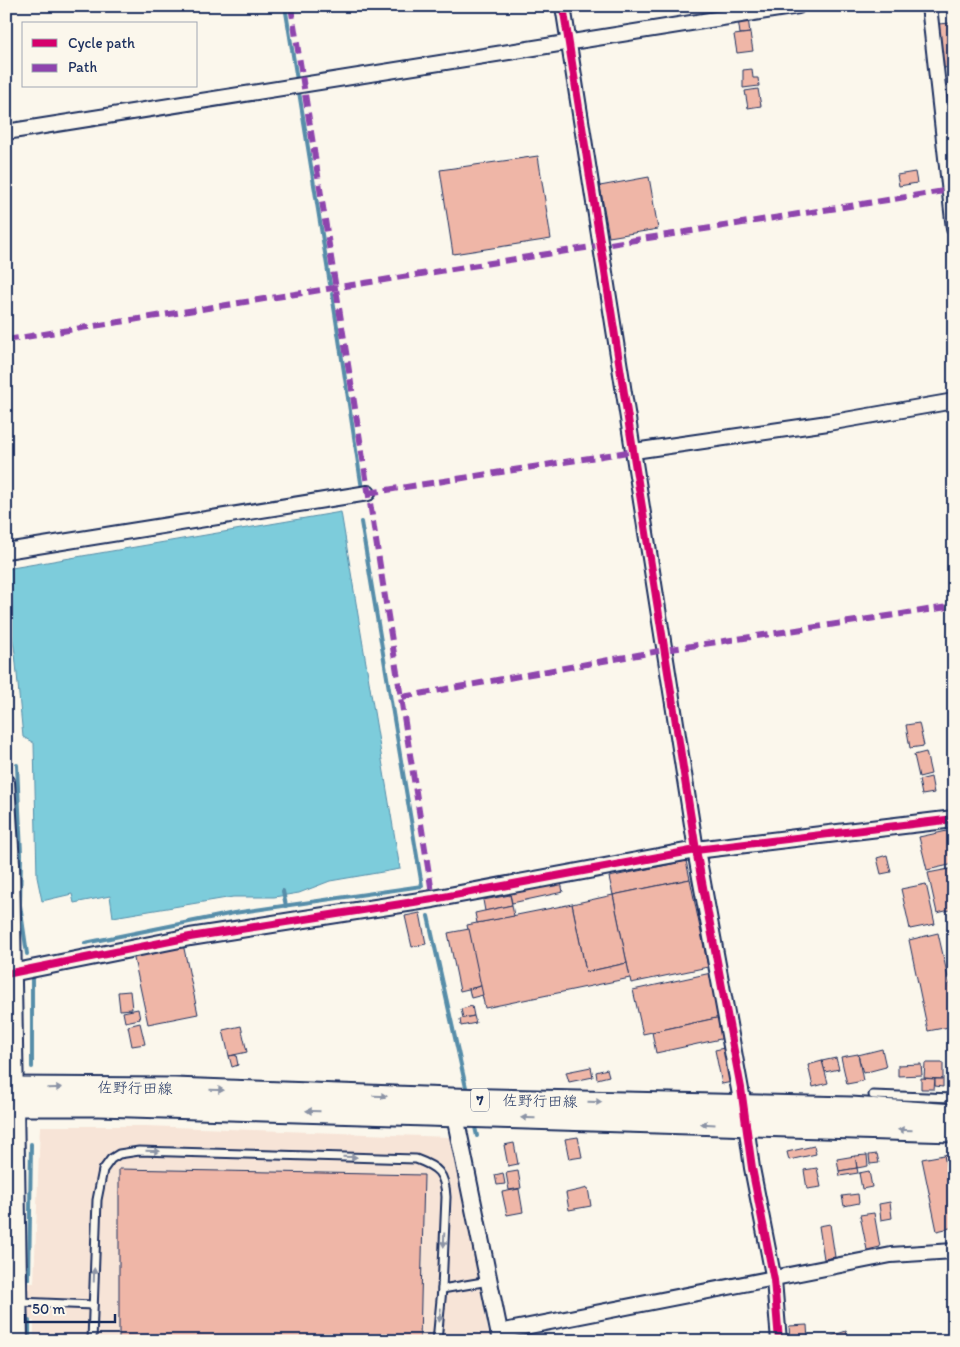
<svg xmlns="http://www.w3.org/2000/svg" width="960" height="1347" viewBox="0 0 960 1347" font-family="Itim,'Klee One',sans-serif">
  <rect width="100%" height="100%" fill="#fbf7ec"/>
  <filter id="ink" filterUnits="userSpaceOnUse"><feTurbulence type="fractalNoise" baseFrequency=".02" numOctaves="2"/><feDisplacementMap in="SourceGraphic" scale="10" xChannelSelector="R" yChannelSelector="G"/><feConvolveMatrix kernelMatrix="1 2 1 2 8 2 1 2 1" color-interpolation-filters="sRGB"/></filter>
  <g filter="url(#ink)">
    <g fill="#f7e4d7">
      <path d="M40,1126H145L450,1137L471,1237L490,1341H34V1321L23,1320V1283H34Z"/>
      <path d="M6,1277L12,1284L13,1341H6Z"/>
    </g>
    <path fill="#7dccdb" stroke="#568da9" d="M341,512L400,869L330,881L299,893L274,897H233L113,917L110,896L74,903L72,894L42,901L37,877L34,743L23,737L15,653L6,603V569Z"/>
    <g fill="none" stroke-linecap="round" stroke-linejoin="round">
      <g stroke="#568da9" stroke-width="4">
        <path d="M285,6L297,80"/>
        <path d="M299,92L330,284"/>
        <path d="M332,294L362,489"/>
        <path d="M17,765L21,854L20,905L27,954"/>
        <path d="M283,891L286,906"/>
        <path d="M428,916L467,1092"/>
        <path d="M85,943L234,913L422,886L361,522"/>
        <path d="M32,1067V978"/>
        <path d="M474,1123L477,1136"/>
        <path d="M29,1279L31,1144"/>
        <path d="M29,1341V1321"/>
      </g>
    </g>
    <g fill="#efb6a7" stroke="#1b2f5e">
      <path d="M748,18L750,33L740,34L738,19Z"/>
      <path d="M951,23L954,67L943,68L938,24Z"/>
      <path d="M750,33L753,51L737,53L734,35Z"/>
      <path d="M752,69L753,78H758L759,86L743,88V70Z"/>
      <path d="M758,89L761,106L748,108L745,91Z"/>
      <path d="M538,156L551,239L453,254L440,170Z"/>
      <path d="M915,172L917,183L899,186L897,175Z"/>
      <path d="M649,177L658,229L609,237L600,186Z"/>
      <path d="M919,723L924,746L910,748L906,725Z"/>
      <path d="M926,752L931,774L919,777L914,755Z"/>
      <path d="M931,777L934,793L922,795L919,780Z"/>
      <path d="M947,831L954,864L927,870L919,837Z"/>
      <path d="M887,855L891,872L881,874L877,858Z"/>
      <path d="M686,861L690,879L613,895L609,877Z"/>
      <path d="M954,868V909L937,913L928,873Z"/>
      <path d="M690,879L708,967L631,983L613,895Z"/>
      <path d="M561,882L563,892L512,903L510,894Z"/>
      <path d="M926,884L935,924L910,929L901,889Z"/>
      <path d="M510,895L512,905L485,911L483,900Z"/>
      <path d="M613,895L627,963L586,972L572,904Z"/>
      <path d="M572,904L586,972L627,963L630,978L485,1008L467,925Z"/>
      <path d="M512,905L514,916L477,923L475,913Z"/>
      <path d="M420,913L426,944L412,947L405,916Z"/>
      <path d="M469,929L481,986L460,991L448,933Z"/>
      <path d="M938,933L954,1004V1026L928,1031L909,940Z"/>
      <path d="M183,944L198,1014L148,1024L133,954Z"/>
      <path d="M711,973L721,1017L643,1034L633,990Z"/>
      <path d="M481,986L483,995L471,998L469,989Z"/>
      <path d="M130,991L132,1009L120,1010L118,992Z"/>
      <path d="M472,1006L474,1016L463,1018L461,1009Z"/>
      <path d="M138,1009L140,1019L125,1022L123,1012Z"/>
      <path d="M474,1016L476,1023L461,1026L460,1019Z"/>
      <path d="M721,1017L725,1038L656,1053L652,1032Z"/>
      <path d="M140,1023L145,1044L132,1046L128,1026Z"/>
      <path d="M241,1026L247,1052L229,1056L223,1030Z"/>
      <path d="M724,1048L732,1082L722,1084L715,1050Z"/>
      <path d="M882,1049L886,1067L863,1073L858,1055Z"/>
      <path d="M858,1054L863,1081L847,1084L841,1057Z"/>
      <path d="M236,1055L238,1065L232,1067L229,1056Z"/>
      <path d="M836,1058L839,1069L825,1072L822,1061Z"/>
      <path d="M822,1061L828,1083L813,1087L808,1065Z"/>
      <path d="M925,1063H943V1079L924,1078Z"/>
      <path d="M921,1064L922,1075L898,1076V1065Z"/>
      <path d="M591,1067L593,1077L569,1082L566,1072Z"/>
      <path d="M607,1069L609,1076L597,1079L596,1072Z"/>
      <path d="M921,1078L935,1079L934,1089H921Z"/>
      <path d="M935,1079H943V1087L935,1086Z"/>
      <path d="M578,1137L582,1157L569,1159L565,1139Z"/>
      <path d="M514,1143L518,1164L508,1166L504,1145Z"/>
      <path d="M814,1146L816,1154L789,1160L787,1152Z"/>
      <path d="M877,1154L879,1163L870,1164L869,1155Z"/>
      <path d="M947,1154L954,1187L952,1192L944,1155Z"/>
      <path d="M867,1155L868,1166L857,1168L855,1156Z"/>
      <path d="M944,1155L954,1203V1227L937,1231L922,1159Z"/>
      <path d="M855,1156L857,1168L839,1171L837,1159Z"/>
      <path d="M817,1168L821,1187L807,1189L804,1170Z"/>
      <path d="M857,1168L858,1173L840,1176L839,1171Z"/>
      <path d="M119,1169L424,1175L420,1341H119Z"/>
      <path d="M518,1171L521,1188L509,1190L506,1173Z"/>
      <path d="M869,1171L872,1187L862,1189L859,1173Z"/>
      <path d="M503,1173L505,1184L497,1185L495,1175Z"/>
      <path d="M588,1188L591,1206L569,1210L566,1193Z"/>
      <path d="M519,1189L523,1212L507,1215L502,1192Z"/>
      <path d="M858,1194L859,1203L844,1206L842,1196Z"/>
      <path d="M890,1202L892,1218L881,1220L879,1204Z"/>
      <path d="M874,1213L880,1247L867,1250L860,1215Z"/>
      <path d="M830,1224L835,1257L824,1259L819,1226Z"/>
      <path d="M807,1325L808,1341H790L789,1326Z"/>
      <path d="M846,1331L849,1341H830L829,1337Z"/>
    </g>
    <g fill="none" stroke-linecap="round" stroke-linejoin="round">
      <defs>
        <g id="service">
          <path d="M873,1095L953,1098"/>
          <path d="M442,1289L489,1281"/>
          <path d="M19,1302L93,1305"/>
          <path d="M92,1341L97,1200L103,1170L111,1159L119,1154L139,1151L416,1159C438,1167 445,1173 446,1197L442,1289L437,1341"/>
        </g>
        <g id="minor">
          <path d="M563,6L696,850"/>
          <path d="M929,6L954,229"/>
          <path d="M6,132L798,6"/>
          <path d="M634,451L828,423L954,401"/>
          <path d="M6,551L368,493"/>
          <path d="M953,1098H954"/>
          <path d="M745,1117L752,1168L774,1280L779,1341"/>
          <path d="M499,1332L891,1255L954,1251"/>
        </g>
        <g id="tertiary">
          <path d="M6,782L11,864L19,1341"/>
          <path d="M696,850L743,1106"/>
          <path d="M6,974L190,937L433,899L696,850L954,819"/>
          <path d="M455,1116L501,1341"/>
        </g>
        <g id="primary">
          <path d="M6,1088L174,1089L451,1099L851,1108L954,1115"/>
          <path d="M6,1105H99L954,1131"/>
        </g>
      </defs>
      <use href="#service" stroke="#1b2f5e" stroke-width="11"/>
      <use href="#minor" stroke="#1b2f5e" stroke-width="18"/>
      <use href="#tertiary" stroke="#1b2f5e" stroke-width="20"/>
      <use href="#primary" stroke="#1b2f5e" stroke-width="25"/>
      <use href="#service" stroke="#fbf7ec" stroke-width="7"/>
      <use href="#minor" stroke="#fbf7ec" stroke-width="14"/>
      <use href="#tertiary" stroke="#fbf7ec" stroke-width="16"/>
      <use href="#primary" stroke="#fbf7ec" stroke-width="21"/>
      <g stroke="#8e44ad" stroke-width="6" stroke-dasharray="12 6" stroke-linecap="butt">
        <path d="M291,6L433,899"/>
        <path d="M6,340L950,190"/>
        <path d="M368,493L634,451"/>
        <path d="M402,697L665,650L954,606"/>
      </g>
      <defs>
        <g id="cycleway">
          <path d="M563,6L696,850L741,1088L752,1168L774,1280L779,1341"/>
          <path d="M6,974L190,937L433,899L696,850L954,819"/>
        </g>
      </defs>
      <use href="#cycleway" stroke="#fbf7ec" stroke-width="11"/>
      <use href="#cycleway" stroke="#d6006c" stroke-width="8"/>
    </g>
    <defs><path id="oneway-solid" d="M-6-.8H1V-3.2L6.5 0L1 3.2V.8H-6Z" transform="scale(1.25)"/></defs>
    <g fill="#8b93a5">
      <use href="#oneway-solid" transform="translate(55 1088) rotate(-1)"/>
      <use href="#oneway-solid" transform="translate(217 1090) rotate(2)"/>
      <use href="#oneway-solid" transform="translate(380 1096) rotate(2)"/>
      <use href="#oneway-solid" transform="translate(595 1102) rotate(1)"/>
      <use href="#oneway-solid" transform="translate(313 1111) rotate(-178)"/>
      <use href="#oneway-solid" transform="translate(528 1118) rotate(-178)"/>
      <use href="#oneway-solid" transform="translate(708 1124) rotate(-177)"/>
      <use href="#oneway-solid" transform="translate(905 1130) rotate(-179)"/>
      <use href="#oneway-solid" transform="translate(153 1151) rotate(2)"/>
      <use href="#oneway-solid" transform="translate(350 1157) rotate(2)"/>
      <use href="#oneway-solid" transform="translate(444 1240) rotate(92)"/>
      <use href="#oneway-solid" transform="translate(94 1275) rotate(-88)"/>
      <use href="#oneway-solid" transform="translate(440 1315) rotate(96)"/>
    </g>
  </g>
  <g text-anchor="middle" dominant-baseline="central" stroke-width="4" stroke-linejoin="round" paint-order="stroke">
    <rect fill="#fbf7ec" stroke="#5e6b89" stroke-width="1" x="471" y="1088.5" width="18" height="23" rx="4"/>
    <g font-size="14" font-weight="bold" fill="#1b2f5e">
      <text x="480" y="1100">7</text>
    </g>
    <g font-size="15" fill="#1b2f5e" stroke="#fbf7ec">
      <text transform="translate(135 1088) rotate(1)">佐野行田線</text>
      <text transform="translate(540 1101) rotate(1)">佐野行田線</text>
    </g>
  </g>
  <rect width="960" height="1347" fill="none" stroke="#fbf7ec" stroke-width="25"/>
  <rect x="12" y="12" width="935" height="1322" fill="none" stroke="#1b2f5e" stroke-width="2" filter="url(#ink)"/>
  <rect x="22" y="22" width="175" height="65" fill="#fbf7ec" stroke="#a1a7b3"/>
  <rect x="32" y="39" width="25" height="8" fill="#d6006c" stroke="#a1a7b3"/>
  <text x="68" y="48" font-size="15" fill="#1b2f5e">Cycle path</text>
  <rect x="32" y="64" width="25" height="8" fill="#8e44ad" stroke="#a1a7b3"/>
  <text x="68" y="72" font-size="15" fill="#1b2f5e">Path</text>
  <path d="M25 1314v8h90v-8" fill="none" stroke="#1b2f5e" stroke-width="2.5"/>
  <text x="32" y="1314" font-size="15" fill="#1b2f5e" stroke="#fbf7ec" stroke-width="4" paint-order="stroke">50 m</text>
</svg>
